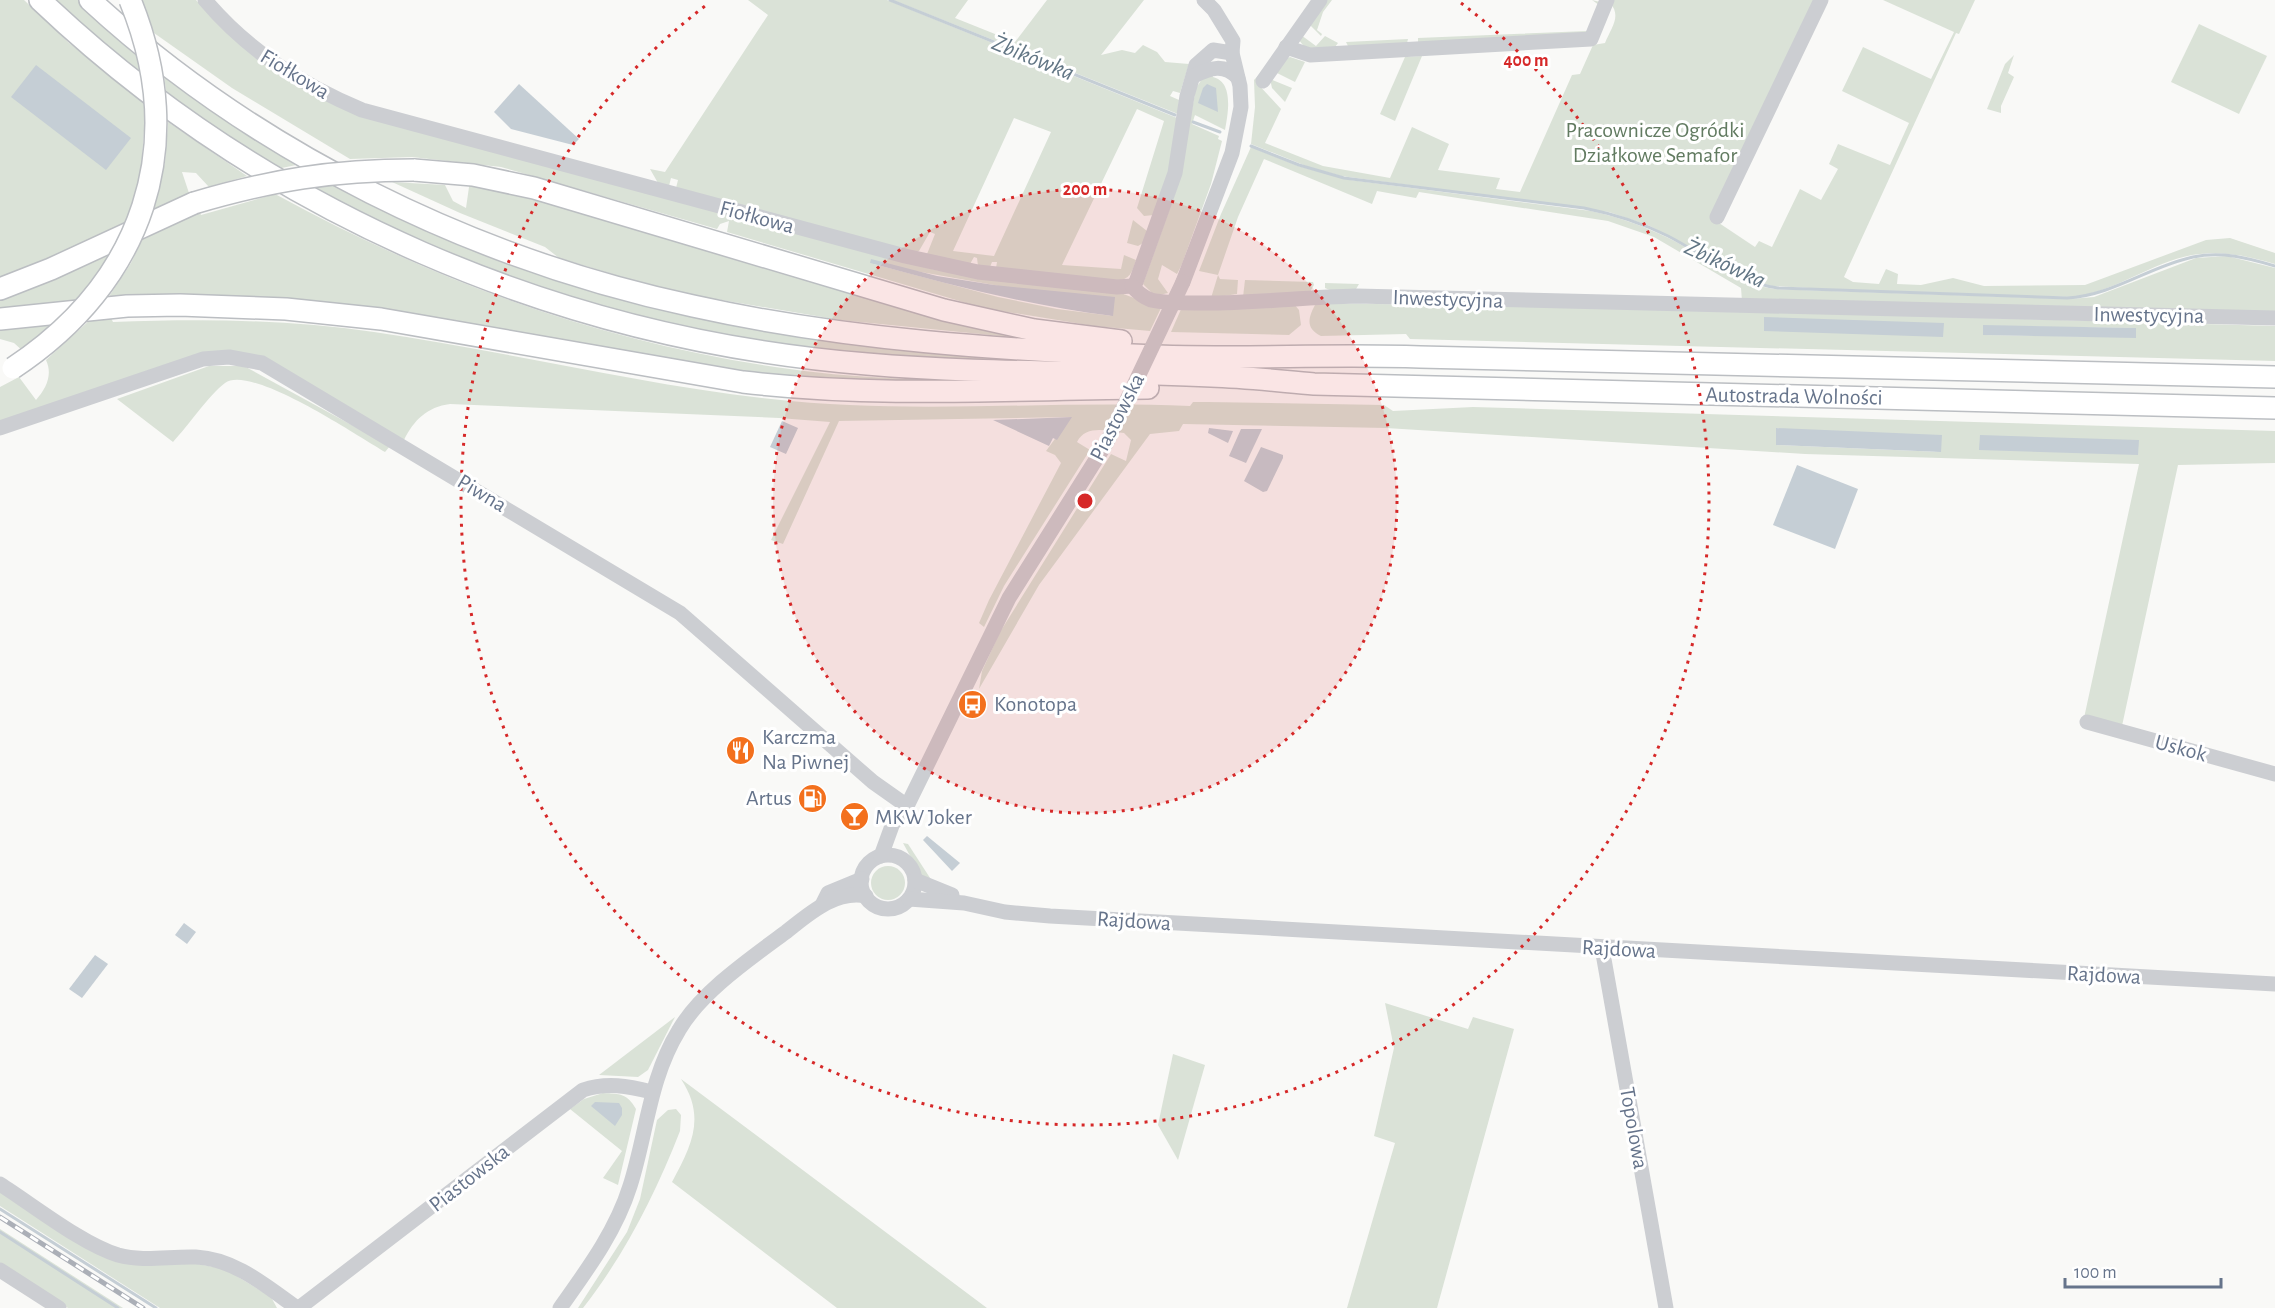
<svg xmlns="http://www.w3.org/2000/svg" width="2275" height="1308" viewBox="0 0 2275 1308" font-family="'Alegreya Sans',sans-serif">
  <rect width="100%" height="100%" fill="#f9f9f7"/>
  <g fill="#dae2d7" fill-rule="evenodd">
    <path d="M0,0H24L69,43L146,103L141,172L127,224L0,279Z"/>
    <path d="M51,0H79L136,46L143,80Z"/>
    <path d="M142,0H196L208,13L314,92L935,270L1118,292L1161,308L1150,331L1094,326L983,308L727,232L729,221L720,224L717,229L501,167L412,157L350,159L232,88L154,33ZM870,263L994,285L1113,316L1057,309L998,297Z"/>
    <path d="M748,0H887L1177,118L1174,154L1154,215L1144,216L1137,208L1164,121L1137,109L1062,265L1121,269L1124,255L1136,260C1132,273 1130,279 1117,281L996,268L997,262H992L990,267L978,266L977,258L974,257L970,264L927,254L935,234L930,232L919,251L915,252L676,188L678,180L671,178L669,186L658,183L650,169L665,172L768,15ZM1014,118L1051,132L994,256L953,251Z"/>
    <path d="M893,0H968L955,18L1015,42L1047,0H1144L1101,55L1122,50L1135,53L1143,45L1157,52L1165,62L1189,64L1180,93L1173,91L1170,96L1179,100L1178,114Z"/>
    <path d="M1326,0H1332L1323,12L1317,30L1322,34L1321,36L1309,24Z"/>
    <path d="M1592,0L1600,2L1589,33L1418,45V38L1587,31L1599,5Z"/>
    <path d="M1611,0H1818L1719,223L1755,247L1759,241L1772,247L1800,189L1821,200L1838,169L1829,164L1838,144L1890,165L1909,123L1842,91L1863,47L1931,79L1954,32L1883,0H1975L1959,34L1956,33L1844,277L1853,282L1879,284L1886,269L1898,274L1897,284L1921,285L1953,278L1984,286L2085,285L2206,240L2230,238L2275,253V264C2248,256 2221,250 2192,255C2151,263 2116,291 2074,297L1898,293L1772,286L1753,281L1650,226L1609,212L1341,176L1306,166L1251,144L1255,107L1254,80L1267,66L1256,82L1281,109L1265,143L1323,166L1390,178L1412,127L1449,144L1438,170L1500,178L1496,189L1520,192L1572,75L1580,74L1593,45L1605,43C1611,28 1622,16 1610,3Z"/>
    <path d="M2199,24L2267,56L2239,114L2171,82Z"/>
    <path d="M1301,35L1316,46L1325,36L1338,43L1335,47L1306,49L1299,40Z"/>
    <path d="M1408,39L1407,43L1348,46L1346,42Z"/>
    <path d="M2014,55L2008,73L2014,77L2001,106V113L1987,109L2005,64Z"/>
    <path d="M1422,56L1395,121L1380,114L1405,57Z"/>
    <path d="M1290,57L1305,62L1295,82L1275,72L1283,60Z"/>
    <path d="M163,69L306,163L272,170L167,97Z"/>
    <path d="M1212,73L1213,77C1234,82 1228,114 1225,130L1195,115L1192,124L1219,136L1218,139L1222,141L1211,184L1182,264L1177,274L1162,265L1158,279L1168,293L1155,296L1143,284L1177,188L1196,88L1202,79Z"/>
    <path d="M1270,79L1292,88L1285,102L1272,88Z"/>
    <path d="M168,122L247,176L209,187L196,173L182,172L190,196L154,209L165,162Z"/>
    <path d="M1251,147L1298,166L1350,180L1591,211C1622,218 1650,228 1678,243C1708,259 1740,284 1774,289L2070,299L2094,297L2196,258L2227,256L2275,268V312L1742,301L1741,288L1654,237L1608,221L1419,192L1416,198L1377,191L1372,204L1264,159L1238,217L1218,275L1220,279L1238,280L1237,294L1211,298L1218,275L1199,271L1221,214Z"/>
    <path d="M470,180L1031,339L840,320L704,297L642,283L559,258L545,247L460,213L392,182L445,185L453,201L466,208Z"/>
    <path d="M341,184L660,305L1266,365L1267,371L954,362L728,341L525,289L305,188Z"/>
    <path d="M275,194C434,281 596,340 775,367C853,379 933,380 1011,382H804L393,314L106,301L131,263L146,232L198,208L201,215Z"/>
    <path d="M1133,220L1147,231L1143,243L1138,246L1127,243Z"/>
    <path d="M118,244L78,304L0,312V297Z"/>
    <path d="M1245,280L1313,282L1314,285L1310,292L1243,297Z"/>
    <path d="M1325,283L1359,284L1356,289L1332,291L1325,288Z"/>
    <path d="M1316,303L1666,309L2275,326V361L1410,339L1406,334L1321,336C1305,328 1308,318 1316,303ZM1983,326L2136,328V337L1984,335Z"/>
    <path d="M1294,304L1299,310L1301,325L1289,335L1171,332L1182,307Z"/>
    <path d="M111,318L113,322C200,319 287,319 374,332C506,351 637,384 771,399C909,415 1050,400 1190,406L1193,402H1208L1384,405L1393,411L1473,407L2275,431V463L2178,465L2122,726L2084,718L2139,464L1805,454L1386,428L1183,424L1179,431L1150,434L1039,585L979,689L982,671L1000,632L1111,454L1126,461L1131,440L1124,433C1108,431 1086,424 1077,442L1090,450L1004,586L984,627L979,623L989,600L1061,463L1055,455L1046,451L1071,417L839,421L783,544L771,540L830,422L779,418L450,404C427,407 414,420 404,440L232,351L0,423V387L19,377L36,400C46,389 53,375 46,360L91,319ZM1777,428L1941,452L1776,445Z"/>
    <path d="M61,322L24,352L14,343L0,339V329Z"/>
    <path d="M209,366H244L390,446L385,452C357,436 251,364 225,383C209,395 188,426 173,442L117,399Z"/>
    <path d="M903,843L908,844L932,881L921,876Z"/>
    <circle cx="888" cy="883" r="17"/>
    <path d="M1385,1003L1468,1029L1473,1017L1514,1029L1437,1308H1347L1395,1143L1374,1136L1394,1048Z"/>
    <path d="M675,1017L648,1070L638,1077L599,1075Z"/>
    <path d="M1173,1054L1205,1065L1178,1160L1158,1125Z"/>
    <path d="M681,1079L987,1308H837L672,1182C692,1145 706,1117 681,1079Z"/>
    <path d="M603,1093C620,1094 627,1093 636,1109L618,1185L603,1178L622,1151L570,1109L584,1099Z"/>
    <path d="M676,1109L681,1115L680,1131C655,1195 625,1254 583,1308H578L627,1232L640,1199L657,1120L668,1110Z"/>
    <path d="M0,1190L83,1243L225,1269L271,1297L277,1308H160L0,1206Z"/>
    <path d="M0,1229L123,1308H68L0,1264Z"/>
  </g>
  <g fill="#c5ced5">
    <path d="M36,65L131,138L106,170L11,97Z"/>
    <path d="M519,84L579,139L573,145L511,129L494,112Z"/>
    <path d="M1207,84L1216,88L1218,112L1198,103L1203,88Z"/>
    <path d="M871,259L937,276L994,285L1115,297L1113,316C1030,306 951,285 870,263Z"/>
    <path d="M1764,317L1944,323L1943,337L1764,331Z"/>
    <path d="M1983,325L2136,328V338L1983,335Z"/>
    <path d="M1072,417L1057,440L1053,438L1049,446L993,420Z"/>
    <path d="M782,421L798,428L786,454L770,447Z"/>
    <path d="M1209,428L1233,431L1228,443L1208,433Z"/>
    <path d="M1776,428L1942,435L1941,452L1776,445Z"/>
    <path d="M1241,429H1262L1246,463L1229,456Z"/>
    <path d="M1980,435L2139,440L2138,455L1979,450Z"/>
    <path d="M1261,447L1283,455V458L1267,491L1263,492L1244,481Z"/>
    <path d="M1797,465L1858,489L1835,549L1773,525Z"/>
    <path d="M927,836L960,863L952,871L923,840Z"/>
    <path d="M184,923L196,932L187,944L175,935Z"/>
    <path d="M95,955L108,964L82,998L69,989Z"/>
    <path d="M595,1102L619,1103L622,1108V1115L615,1126L591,1106Z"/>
  </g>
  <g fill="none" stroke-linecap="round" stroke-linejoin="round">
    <g stroke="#c5ced5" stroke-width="3">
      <path d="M890,0L1175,115"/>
      <path d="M1193,122L1220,132"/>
      <path d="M1251,146L1299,165L1344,178L1584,208C1614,214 1642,223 1668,236C1703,254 1739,283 1778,288L2067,298C2112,296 2150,266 2193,257C2222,251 2248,258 2275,266"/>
      <path d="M0,1209L156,1308"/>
      <path d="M0,1232L118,1308"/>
    </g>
    <defs>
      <g id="highway">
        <path d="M40,0C265,214 559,339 867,364C981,374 1096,371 1211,376C1245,377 1279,381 1314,384L2275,408"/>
        <path d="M90,0C256,153 473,259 693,306C846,340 1002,350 1158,356C1245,359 1332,354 1420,357C1705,363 1990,370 2275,377"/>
        <path d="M414,170L473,175L534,188L944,310L1034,330L1121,341"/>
        <path d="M0,289L51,269L194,203"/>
        <path d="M0,319L127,306L180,305L286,309L381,319L743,382C878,398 1012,389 1148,388"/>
      </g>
    </defs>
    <use href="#highway" stroke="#bbbec2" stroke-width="24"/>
    <g stroke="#ccced2" stroke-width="15">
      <path d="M205,0C248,51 301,84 362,110L905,256L978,272L1117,287L1132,286L1136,282L1175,173L1187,96L1196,65L1213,50L1232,53"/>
      <path d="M1286,47L1310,55L1591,39L1607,0"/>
      <path d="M1194,76C1210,68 1224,63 1238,78"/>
      <path d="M1263,81L1320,0"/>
      <path d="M1717,217L1821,0"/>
      <path d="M1183,282L1232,153L1241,107L1240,86L1232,53L1233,41L1214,10L1204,0"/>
      <path d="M1132,286C1137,292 1143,297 1151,300C1165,303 1182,303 1197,303C1250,304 1303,297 1356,296L2275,318"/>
      <path d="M0,428L203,359L229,357L262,363L680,613L873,782L907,806"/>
      <path d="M2087,722L2275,774"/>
      <circle cx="888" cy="882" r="27"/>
      <path d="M881,856L893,823L901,817L907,806L1009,598L1107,442"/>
      <path d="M915,880L952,895"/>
      <path d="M909,899L964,903L1005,912L1050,916L2275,984"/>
      <path d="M822,905L828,893L862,879"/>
      <path d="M1602,948L1666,1308"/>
      <path d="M0,1184C33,1205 82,1244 118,1255C144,1262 169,1256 196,1257C235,1259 266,1286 297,1308"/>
      <path d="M0,1270L59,1308"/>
      <path d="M299,1308L583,1090C607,1082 628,1086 652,1092"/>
      <path d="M560,1308C587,1270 616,1231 630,1186C647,1133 649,1079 679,1030C701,992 751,958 786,932C809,914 835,890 866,896"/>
    </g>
    <use href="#highway" stroke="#fff" stroke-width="21"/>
    <defs>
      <path id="rail" d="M0,1217L143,1308"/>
    </defs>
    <use href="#rail" stroke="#abafb7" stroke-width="5"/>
    <use href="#rail" stroke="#fff" stroke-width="3" stroke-dasharray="9" stroke-linecap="butt"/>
    <defs>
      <g id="highway-bridge">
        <path d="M194,203C272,180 333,170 414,170"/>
        <path d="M13,368C143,282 190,146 130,0"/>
      </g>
    </defs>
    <use href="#highway-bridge" stroke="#bbbec2" stroke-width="24" stroke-linecap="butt"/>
    <path stroke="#ccced2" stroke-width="15" d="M1107,442L1183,282"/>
    <use href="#highway-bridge" stroke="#fff" stroke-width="21"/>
  </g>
  <circle cx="1085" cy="501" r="312" fill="#d62828" fill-opacity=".12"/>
  <g fill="none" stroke="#d62828" stroke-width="3" stroke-dasharray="3 6">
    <circle cx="1085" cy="501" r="312"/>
    <path d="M1461 3A624 624 0 1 1 709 3"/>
  </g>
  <defs>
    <symbol id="bus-disc" viewBox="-11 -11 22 22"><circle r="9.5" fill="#f3701d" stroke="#fff"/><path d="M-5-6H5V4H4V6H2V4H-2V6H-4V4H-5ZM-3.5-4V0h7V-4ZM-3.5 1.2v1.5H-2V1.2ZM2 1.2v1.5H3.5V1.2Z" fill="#fff"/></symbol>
    <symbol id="restaurant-disc" viewBox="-11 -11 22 22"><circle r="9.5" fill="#f3701d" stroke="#fff"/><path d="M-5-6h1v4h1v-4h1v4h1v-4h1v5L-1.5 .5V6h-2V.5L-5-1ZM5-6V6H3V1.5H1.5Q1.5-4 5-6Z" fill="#fff"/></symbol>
    <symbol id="fuel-disc" viewBox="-11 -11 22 22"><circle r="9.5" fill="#f3701d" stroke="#fff"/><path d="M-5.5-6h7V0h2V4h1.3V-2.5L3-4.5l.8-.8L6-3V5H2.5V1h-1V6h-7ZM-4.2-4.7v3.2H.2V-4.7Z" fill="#fff"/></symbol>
    <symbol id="bar-disc" viewBox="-11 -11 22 22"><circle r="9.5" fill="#f3701d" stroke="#fff"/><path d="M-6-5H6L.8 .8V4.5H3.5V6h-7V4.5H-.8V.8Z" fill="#fff"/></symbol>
  </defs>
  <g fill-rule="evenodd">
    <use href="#bus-disc" x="956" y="688" width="33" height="33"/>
    <use href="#restaurant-disc" x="724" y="734" width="33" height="33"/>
    <use href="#fuel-disc" x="796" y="782" width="33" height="33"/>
    <use href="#bar-disc" x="838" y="800" width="33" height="33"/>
  </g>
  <g text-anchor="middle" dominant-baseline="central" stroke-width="6" stroke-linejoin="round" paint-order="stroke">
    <g font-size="22" fill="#66748b" stroke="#fff">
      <text transform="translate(295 74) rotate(31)">Fiołkowa</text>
      <text transform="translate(757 217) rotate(15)">Fiołkowa</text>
      <text transform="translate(1448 299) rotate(2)">Inwestycyjna</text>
      <text transform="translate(2149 315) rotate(1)">Inwestycyjna</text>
      <text transform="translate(1794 396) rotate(1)">Autostrada Wolności</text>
      <text transform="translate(1117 417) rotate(-63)">Piastowska</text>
      <text transform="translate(482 493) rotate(31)">Piwna</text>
      <text transform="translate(2181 748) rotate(15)">Uskok</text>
      <text transform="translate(1134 921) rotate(4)">Rajdowa</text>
      <text transform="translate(1619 949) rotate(3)">Rajdowa</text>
      <text transform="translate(2104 975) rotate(3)">Rajdowa</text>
      <text transform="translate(1634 1128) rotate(80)">Topolowa</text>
      <text transform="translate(469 1178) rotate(-38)">Piastowska</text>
    </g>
    <g font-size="22" fill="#627b61" stroke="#fff">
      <text x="1655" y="130">Pracownicze Ogródki<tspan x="1655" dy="25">Działkowe Semafor</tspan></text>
    </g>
    <g font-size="22" fill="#66748b" stroke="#fff" text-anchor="start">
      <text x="994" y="704">Konotopa</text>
      <text x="762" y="737">Karczma<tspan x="762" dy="25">Na Piwnej</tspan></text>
      <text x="792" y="798" text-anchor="end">Artus</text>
      <text x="875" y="817">MKW Joker</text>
    </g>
    <g font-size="24" font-style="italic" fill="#627685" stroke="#fff">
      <text transform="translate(1033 58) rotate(22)">Żbikówka</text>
      <text transform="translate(1725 264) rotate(25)">Żbikówka</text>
    </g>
  </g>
  <circle cx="1085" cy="501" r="9" fill="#d62828" stroke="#fff" stroke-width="3"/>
  <g font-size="18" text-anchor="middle" font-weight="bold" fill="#d62828" stroke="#fff" stroke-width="6" stroke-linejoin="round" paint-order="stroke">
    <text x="1526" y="66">400 m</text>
    <text x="1085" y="195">200 m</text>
  </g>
  <path d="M2065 1278v9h156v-9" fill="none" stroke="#66748b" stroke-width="3"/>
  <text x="2074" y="1278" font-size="18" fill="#66748b" stroke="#ffffff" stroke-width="4.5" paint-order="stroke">100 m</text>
</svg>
